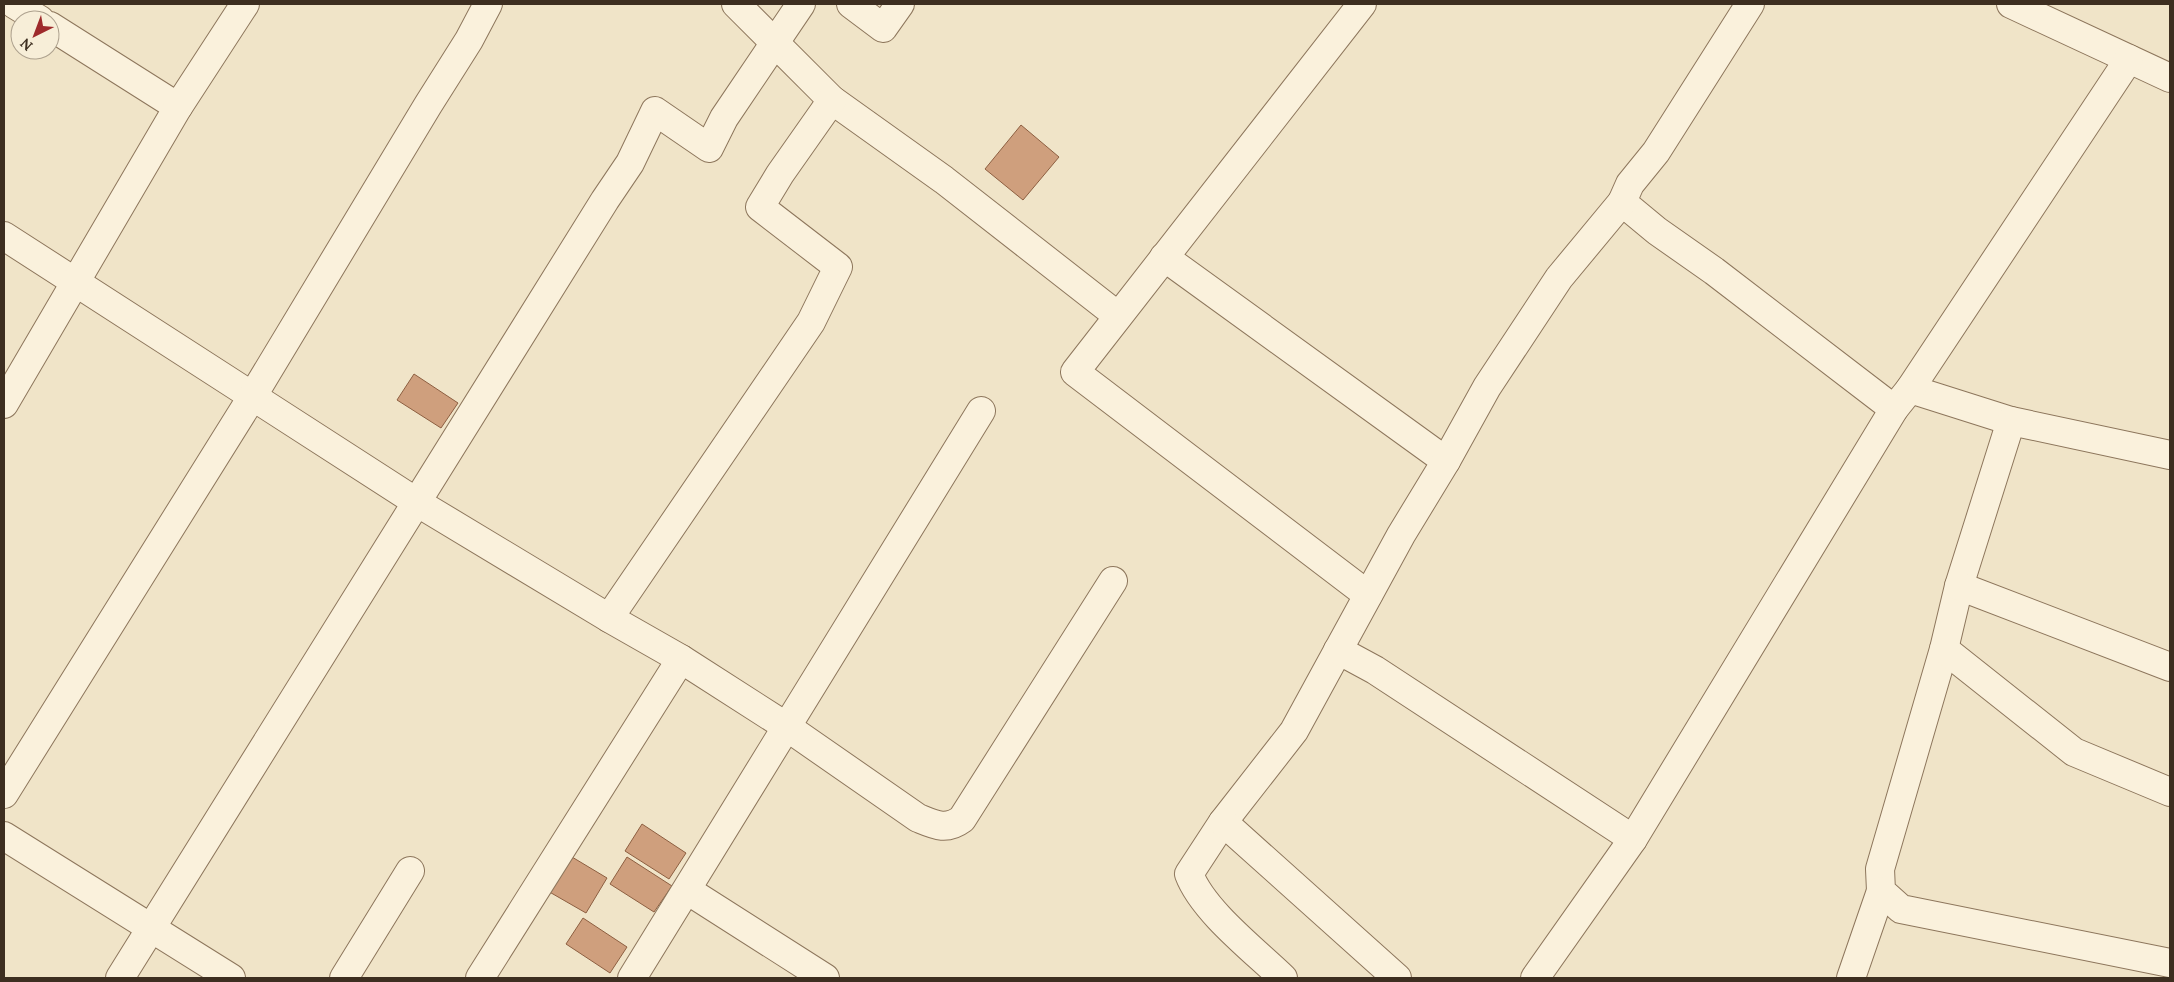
<svg xmlns="http://www.w3.org/2000/svg" width="2174" height="982" viewBox="0 0 2174 982" font-family="Lora,serif">
  <rect width="100%" height="100%" fill="#f0e4c8"/>
  <g fill="#cf9f7d" stroke="#8d5f41">
    <path d="M1021,125L1059,157L1023,200L985,169Z"/>
    <path d="M414,374L458,403L441,428L397,400Z"/>
    <path d="M642,824L686,853L669,879L625,851Z"/>
    <path d="M567,854L607,878L586,913L546,890Z"/>
    <path d="M627,857L672,886L654,912L610,884Z"/>
    <path d="M583,918L627,947L610,973L566,944Z"/>
  </g>
  <g fill="none" stroke-linecap="round" stroke-linejoin="round">
    <defs>
      <g id="minor">
        <path d="M14,4L40,20"/>
        <path d="M736,4L832,100L944,180L1118,316"/>
        <path d="M851,4L883,28L900,4"/>
        <path d="M1362,4L1075,372L1368,595"/>
        <path d="M1750,4L1656,152L1630,184L1622,202L1657,231L1714,271L1894,409"/>
        <path d="M2011,4L2170,78"/>
        <path d="M50,26L178,107"/>
        <path d="M4,236L418,503L609,618L681,659L787,727L918,818C935,825 946,831 962,819L1113,581"/>
        <path d="M1164,257L1446,461L1401,535L1294,731L1223,822L1189,874C1203,911 1254,950 1283,978"/>
        <path d="M1910,389L2011,421L2170,455"/>
        <path d="M4,404L178,107L245,4"/>
        <path d="M2011,421L1959,586L1944,649L1880,869L1881,891L1901,909L2170,963"/>
        <path d="M1446,461L1487,387L1559,278L1622,202"/>
        <path d="M1959,586L2170,667"/>
        <path d="M609,618L811,322L838,267L760,207L780,174L832,100"/>
        <path d="M1944,649L2074,752L2170,792"/>
        <path d="M1338,650L1375,670L1633,839"/>
        <path d="M4,794L252,397L428,105L469,40L488,4"/>
        <path d="M1223,822L1397,978"/>
        <path d="M4,836L231,978"/>
        <path d="M687,890L825,978"/>
        <path d="M120,978L605,200L630,163L655,111L709,148L724,118L801,4"/>
        <path d="M344,978L410,871"/>
        <path d="M480,978L681,659"/>
        <path d="M632,978L981,411"/>
        <path d="M1535,978L1633,839L1894,409L1910,389L2129,59"/>
        <path d="M1851,978L1881,891"/>
      </g>
    </defs>
    <use href="#minor" stroke="#8d765c" stroke-width="30"/>
    <use href="#minor" stroke="#faf1dc" stroke-width="28"/>
  </g>
  <rect width="2174" height="982" fill="none" stroke="#3d2e20" stroke-width="10"/>
  <g transform="translate(35 35) rotate(222)"><circle r="24" fill="#f7eed8" stroke="#ada18e"/>
  <path d="M0-4L9 19L0 12L-9 19Z" fill="#9e2a2b"/>
  <text y="-8" font-size="14" font-weight="bold" text-anchor="middle" fill="#3d2e20">N</text>
  </g>
</svg>
